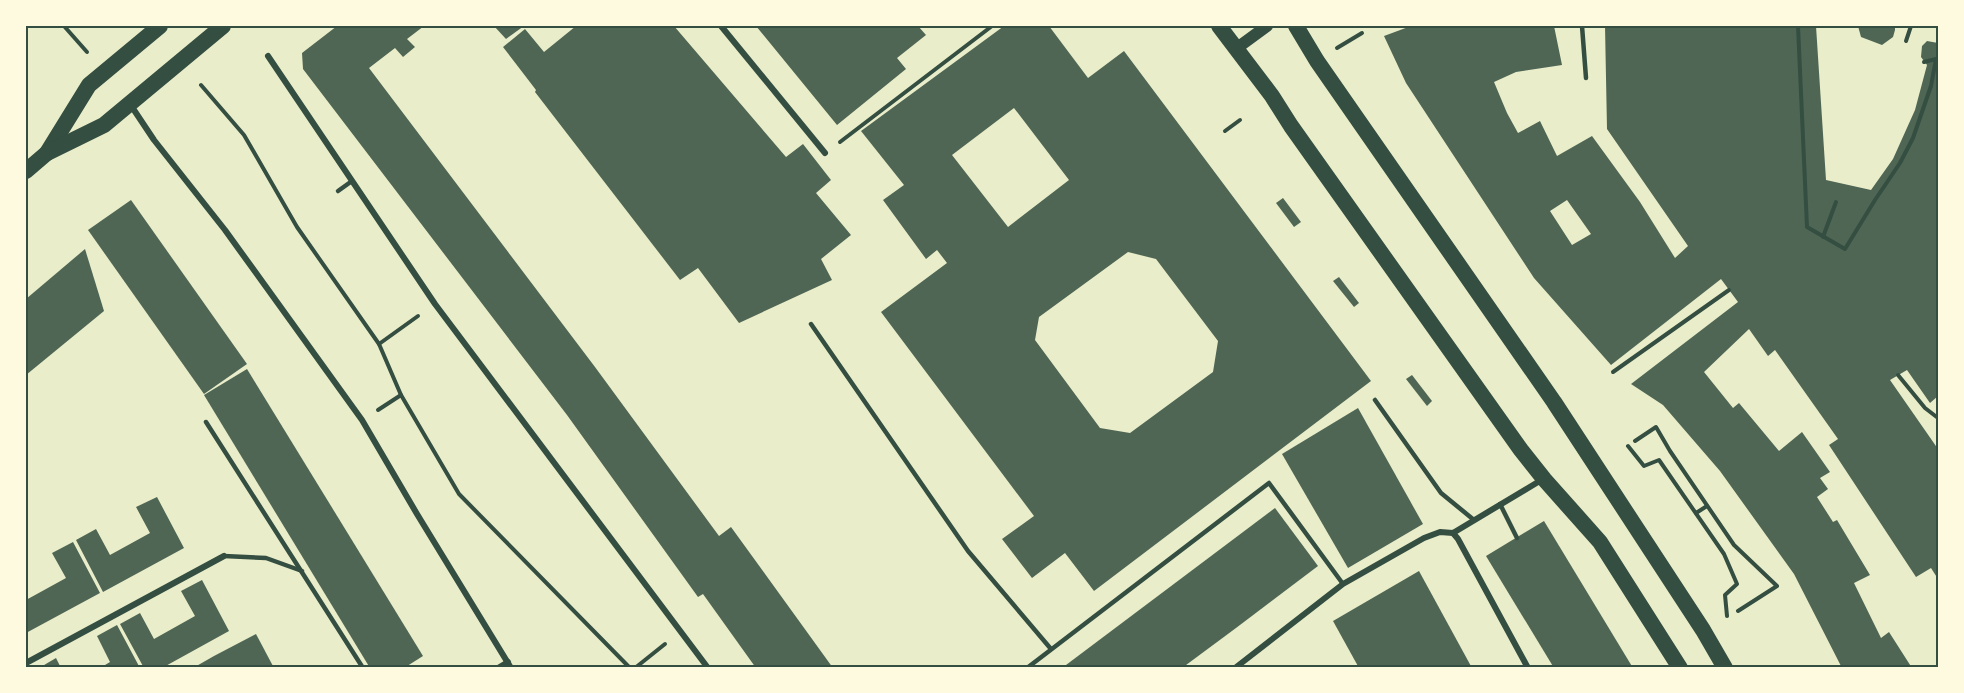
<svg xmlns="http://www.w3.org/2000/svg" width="1964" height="693" viewBox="0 0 1964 693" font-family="'IBM Plex Sans',sans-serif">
  <rect width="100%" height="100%" fill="#e9edc9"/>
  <g fill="#4f6655" fill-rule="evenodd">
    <path d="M337,26H424L407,39L415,47L403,57L395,48L369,68L595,367L719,536L731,527L833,668H756L703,594L698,597L567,415L303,69L302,53Z"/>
    <path d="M494,26H524L506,39Z"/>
    <path d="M576,26H674L786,157L803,144L831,180L816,193L851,235L821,259L832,280L739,323L698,268L680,280L535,92L536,90L503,47L525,29L544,52Z"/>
    <path d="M756,26H918L926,35L897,58L906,69L837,125Z"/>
    <path d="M1004,26H1049L1088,78L1124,51L1371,381L1094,591L1065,553L1032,578L1002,539L1034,516L881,312L947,263L937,250L926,259L883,200L904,185L861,131ZM1014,108L1069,180L1008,227L952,155ZM1128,252L1156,259L1218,341L1213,372L1130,433L1100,428L1035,340L1039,317Z"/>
    <path d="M1411,26H1554L1562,65L1516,72L1494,82L1507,113L1518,133L1540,121L1557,156L1592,136L1640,202L1675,258L1688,246L1607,129L1605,26H1816L1826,180L1871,190L1893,159L1915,110L1927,65L1921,57L1922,46L1927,41L1938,43V396L1930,403L1907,370L1890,380L1938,449V579L1931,568L1916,577L1829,445L1838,439L1775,350L1768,356L1749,329L1704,372L1733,408L1739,403L1779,451L1802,432L1830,472L1820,478L1828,489L1817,497L1833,522L1837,520L1870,575L1854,583L1881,638L1889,632L1912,668H1842L1794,574L1720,471L1663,405L1631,384L1738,302L1721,279L1611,365L1534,278L1406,83L1384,36ZM1567,200L1591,234L1572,245L1550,211Z"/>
    <path d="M1858,26H1895V30L1893,37L1882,45L1861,37Z"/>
    <path d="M1283,198L1301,222L1294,227L1276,203Z"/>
    <path d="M131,200L247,364L204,394L88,230Z"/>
    <path d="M85,249L104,311L26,375V299Z"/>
    <path d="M1339,277L1359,303L1354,307L1333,281Z"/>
    <path d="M247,369L423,656L404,668H370L204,395Z"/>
    <path d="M1412,375L1432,401L1427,406L1406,379Z"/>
    <path d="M1358,408L1423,524L1348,568L1282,454Z"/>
    <path d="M157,497L184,548L103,592L76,540L96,529L110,555L150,533L136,507Z"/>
    <path d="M1275,508L1318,566L1236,628L1182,668H1062Z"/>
    <path d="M1544,521L1633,668H1554L1486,556Z"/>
    <path d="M73,542L100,593L26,633V600L66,578L52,553Z"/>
    <path d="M1419,571L1472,668H1359L1333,621Z"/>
    <path d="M202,580L229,631L162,668H144L120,624L140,613L154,639L195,616L181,591Z"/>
    <path d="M117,625L140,668H100L110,662L97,636Z"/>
    <path d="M256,634L274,668H193L214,656Z"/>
    <path d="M56,658L61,668H39Z"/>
  </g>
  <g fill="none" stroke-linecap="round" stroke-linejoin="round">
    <g stroke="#344e41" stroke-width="4">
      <path d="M64,26L87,52"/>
      <path d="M1798,26L1807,227L1845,249L1875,200L1900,163L1913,138L1931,86L1936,59L1924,62"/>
      <path d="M1906,41L1911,26"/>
      <path d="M1337,48L1362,33"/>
      <path d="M201,85L244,135L297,227L379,344L401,395L459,494L630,668"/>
      <path d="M1225,131L1240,120"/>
      <path d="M840,142L992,26"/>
      <path d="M1823,237L1836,202"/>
      <path d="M379,344L418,316"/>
      <path d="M1613,372L1729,290"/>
      <path d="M1898,375L1925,408L1938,418"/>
      <path d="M378,410L401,395"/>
      <path d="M1635,441L1656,427L1670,451L1734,545L1777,586L1738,611"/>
      <path d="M1628,446L1644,466L1659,460L1724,554L1737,584L1725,595L1727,616"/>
      <path d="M1696,513L1707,506"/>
      <path d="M635,668L665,644"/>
    </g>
    <g stroke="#344e41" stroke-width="4.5">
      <path d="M1582,26L1586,78"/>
      <path d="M338,191L352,181"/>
      <path d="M811,324L968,551L1051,649"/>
      <path d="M1375,400L1441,493L1474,520"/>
      <path d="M206,422L363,668"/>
      <path d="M1500,504L1517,538"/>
      <path d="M224,556L266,558L302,571"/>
      <path d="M1027,668L1269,483L1343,584"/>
    </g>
    <g stroke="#344e41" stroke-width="6">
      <path d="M721,26L825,153"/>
      <path d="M268,56L435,304L708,668"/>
      <path d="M130,104L154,140L225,230L362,420L417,514L511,668"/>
      <path d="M1453,533L1458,539L1528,668"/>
      <path d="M26,663L224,556"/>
      <path d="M498,668L508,662"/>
      <path d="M1235,668L1343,584L1424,538L1440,532L1453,533L1543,479"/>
    </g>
    <path stroke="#344e41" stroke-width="12" d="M1237,48L1267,26"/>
    <g stroke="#344e41" stroke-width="16">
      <path d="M1219,26L1272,96L1291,126L1521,450L1544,479L1600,542L1680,668"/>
      <path d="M1296,26L1317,61L1554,402L1703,630L1725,668"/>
      <path d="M47,153L89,85L160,26"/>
      <path d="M26,171L47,153L104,125L223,26"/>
    </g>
  </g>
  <rect width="1964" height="693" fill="none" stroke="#fefae0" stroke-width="54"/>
  <rect x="27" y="27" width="1910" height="639" fill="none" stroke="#344e41" stroke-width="2"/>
</svg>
